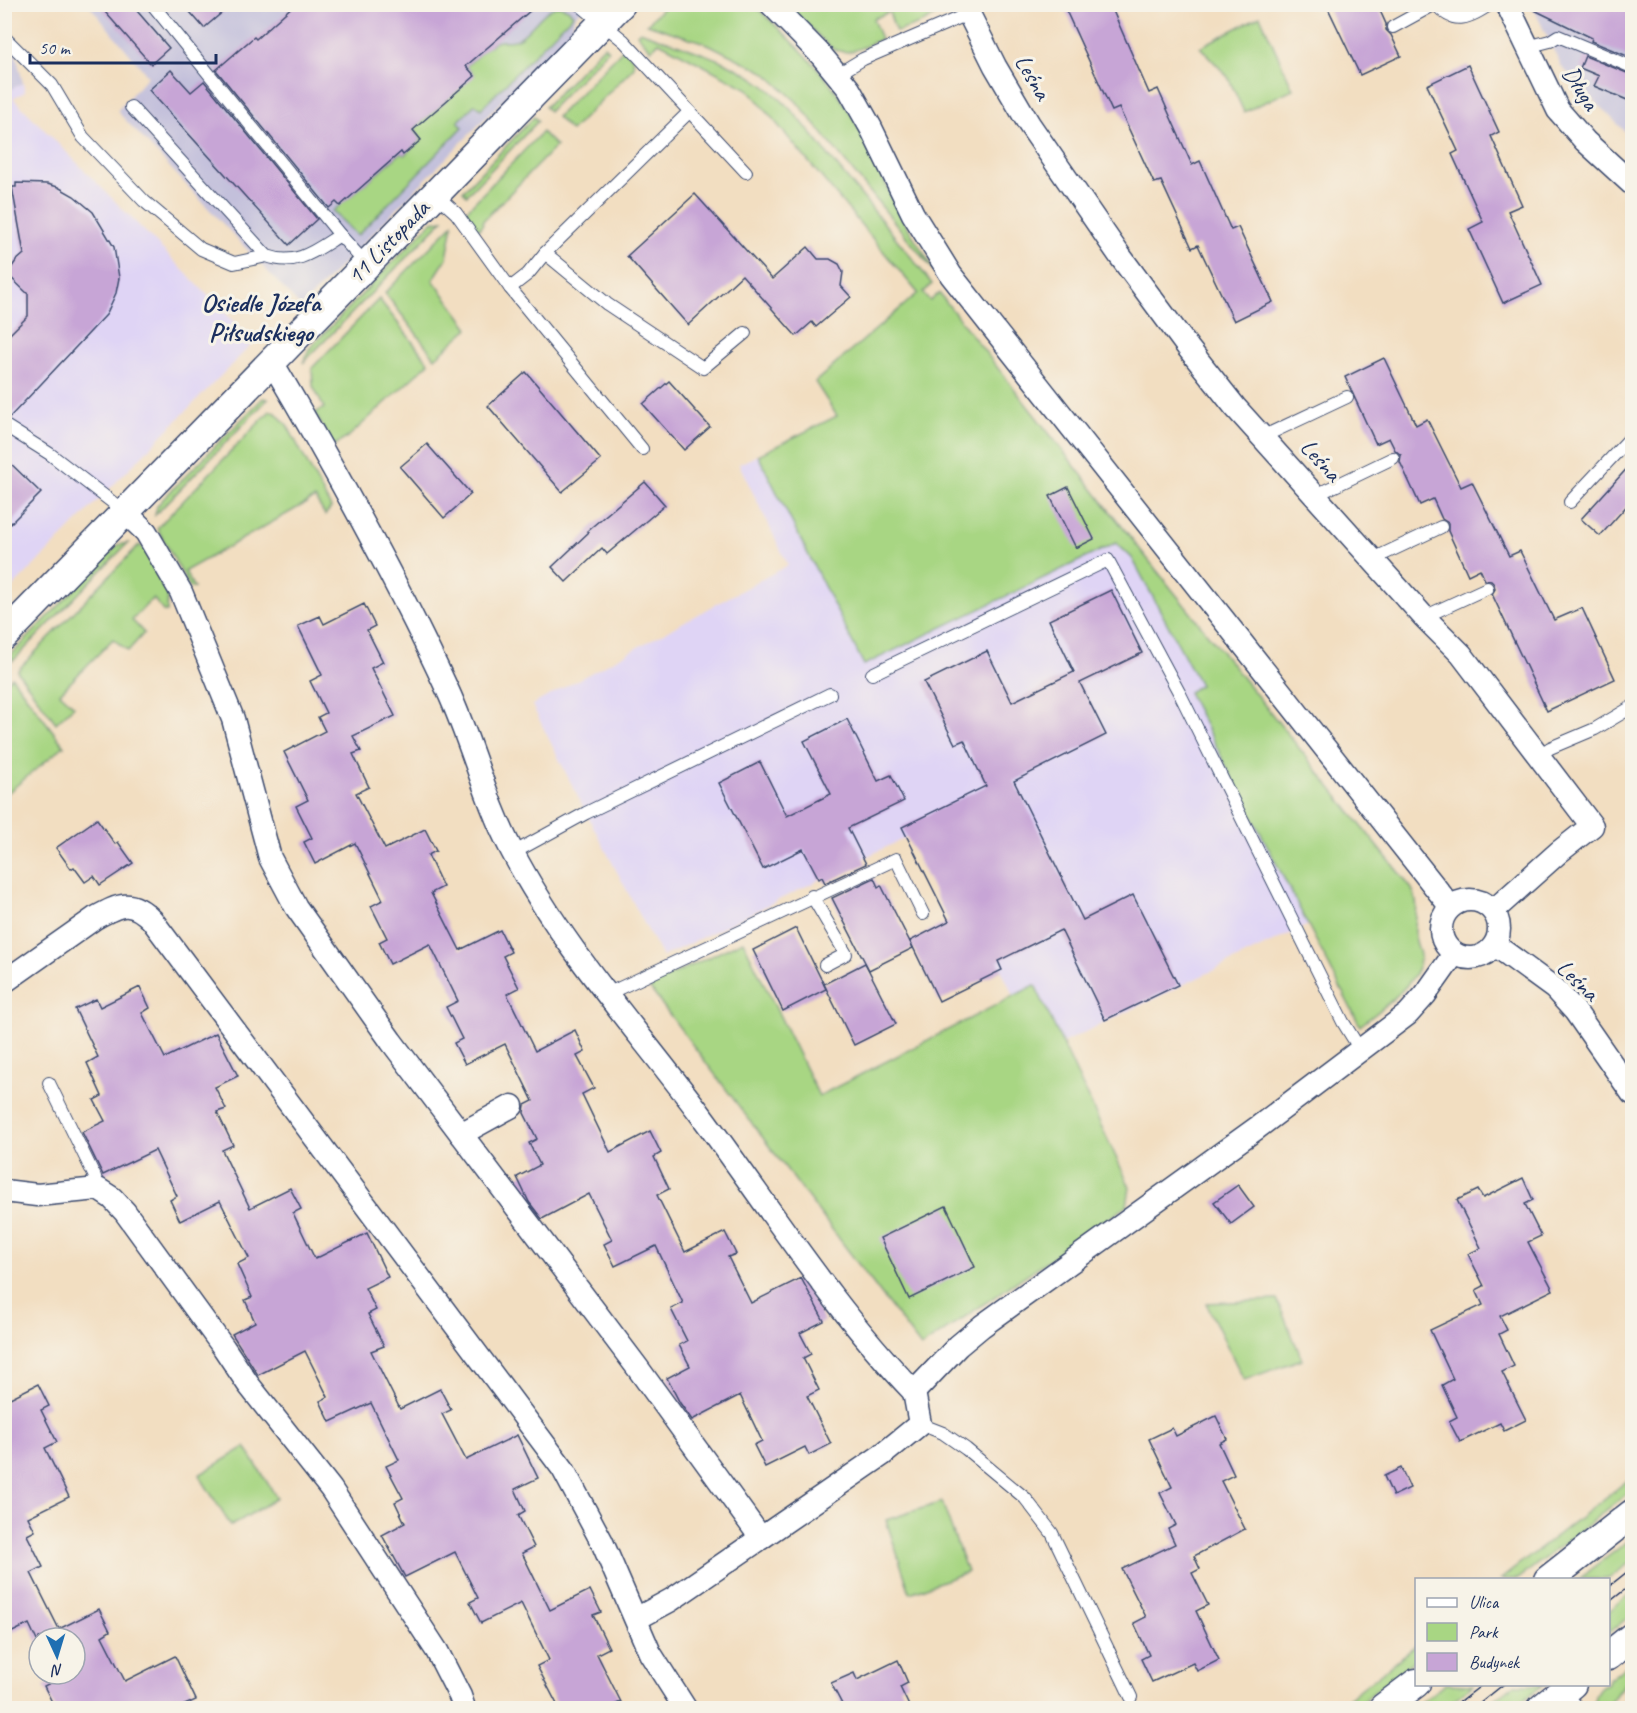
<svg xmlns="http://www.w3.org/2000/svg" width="1637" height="1713" viewBox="0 0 1637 1713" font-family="Caveat,sans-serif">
  <rect width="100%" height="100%" fill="#f7f3e8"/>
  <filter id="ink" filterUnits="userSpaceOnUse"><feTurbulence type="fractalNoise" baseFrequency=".0167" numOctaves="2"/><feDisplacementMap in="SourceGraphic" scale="12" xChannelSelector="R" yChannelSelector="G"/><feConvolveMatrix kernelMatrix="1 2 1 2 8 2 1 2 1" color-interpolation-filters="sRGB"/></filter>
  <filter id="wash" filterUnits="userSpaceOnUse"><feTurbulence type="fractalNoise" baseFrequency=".008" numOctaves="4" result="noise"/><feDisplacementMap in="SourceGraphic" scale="24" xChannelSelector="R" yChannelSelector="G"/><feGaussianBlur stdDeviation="1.35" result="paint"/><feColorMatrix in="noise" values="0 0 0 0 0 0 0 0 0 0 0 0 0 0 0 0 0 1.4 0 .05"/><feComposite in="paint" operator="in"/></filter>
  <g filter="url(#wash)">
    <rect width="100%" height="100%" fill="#f2dec1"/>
    <g fill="#dfd4f5">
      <path d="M23,83L25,92L13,98L254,342L5,595L4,92Z"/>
      <path d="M758,455L864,664L1116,543L1132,558L1200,685L1189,693L1308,925L1062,1043L1035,985L1014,996L972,910L949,921L907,837L662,957L586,813L532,705L788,565L739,464Z"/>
    </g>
    <g fill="#c3c0db">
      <path d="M4,5L23,83L5,92H4Z"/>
      <path d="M89,5H586L574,17L572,29L301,307L117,111L148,76Z"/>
      <path d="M1532,5H1632V139L1561,66Z"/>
    </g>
    <g fill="#a8d683" stroke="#628270" stroke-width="1.5">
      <path d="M666,5H754C786,35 819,65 844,103C865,135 879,171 896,206C908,230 924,253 939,277L796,101L764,72L708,44L647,24Z"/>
      <path d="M787,5H944C937,21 912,26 896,32L889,12L873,19L881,39C862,47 847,59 829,46Z"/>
      <path d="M559,6L568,9L573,15L481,109L475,104L458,122L463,127L357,236L333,211L401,153L404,155L421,140L413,130L474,75L466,66C475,59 485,46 496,42C504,39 512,43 519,38C534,29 541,10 559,6Z"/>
      <path d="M1260,16L1293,89L1244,112L1228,77L1200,47Z"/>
      <path d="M640,31C680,46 726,58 761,83C789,103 811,133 832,160C866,201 900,242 932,284L923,293L930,301L939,293L1150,562L1412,889C1421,908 1414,916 1415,935C1415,942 1420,950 1420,957C1420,983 1378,1011 1360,1026L1188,692L1200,685L1132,558L1116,543L864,665L758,455L837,416L815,382L918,293L748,89L659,42L651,50L637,34Z"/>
      <path d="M604,46L608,50L549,111L545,107Z"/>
      <path d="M624,48L633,58L634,67L571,131L557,117Z"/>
      <path d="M534,117L538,121L467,195L463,191Z"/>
      <path d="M542,132L556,146L482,222L483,224L478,230L465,212Z"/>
      <path d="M443,220L303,363L309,349L432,222Z"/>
      <path d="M453,224L447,258L433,280L469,328L435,358L385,293Z"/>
      <path d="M379,299L429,363L347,438L333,446L315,413L324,408L313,386L312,368Z"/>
      <path d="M263,398L268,399L155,515L157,506L163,499Z"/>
      <path d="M270,411L276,413L287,425L331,508L325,515L315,498L185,571L194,588H190L157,528Z"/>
      <path d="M128,543L13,661L10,656L118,545Z"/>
      <path d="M139,545L145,549L168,591L167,612L163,611L153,598L132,620L144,633L128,651L113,639L60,693L74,706L56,723L17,671Z"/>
      <path d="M12,677L64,746L5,795V684Z"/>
      <path d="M743,941L819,1096L1035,985L1130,1187L1127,1206L921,1347L648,986Z"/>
      <path d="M1277,1300L1302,1359L1244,1380L1206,1303Z"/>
      <path d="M245,1447L277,1498L231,1526L199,1475Z"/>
      <path d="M1632,1477V1490L1518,1579H1501Z"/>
      <path d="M942,1502L967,1572L910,1593L886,1520Z"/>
      <path d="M1632,1538V1561L1608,1579H1579Z"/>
      <path d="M1632,1592V1614L1609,1633V1611Z"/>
      <path d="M1416,1646V1659L1354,1708H1336Z"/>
      <path d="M1632,1661V1675L1622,1686L1606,1708H1595C1593,1699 1595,1691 1603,1685L1608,1684L1609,1680Z"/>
      <path d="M1445,1684L1473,1685L1443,1708H1414Z"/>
      <path d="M1514,1685H1543L1512,1708H1484Z"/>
    </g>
    <g id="blocks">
      <g fill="#c7a5d6">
        <path d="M98,4H131L169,48L151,64Z"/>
        <path d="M183,4H232L204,28Z"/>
        <path d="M295,4H538L466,66L475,76L413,130L421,140L403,155L401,152L340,206L336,202L329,208L216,70L254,37L256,39Z"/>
        <path d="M1063,4H1110L1149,93L1158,89L1192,165L1200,161L1231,230L1238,227L1273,302L1234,321L1198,245L1192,248L1161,181L1154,183L1119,108L1112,111Z"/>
        <path d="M1326,4H1377L1386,24V30L1391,35L1401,56L1360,75Z"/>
        <path d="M1522,4H1632V58L1591,41L1592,38Z"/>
        <path d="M1585,56L1632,75V102L1594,86L1599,76L1580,68Z"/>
        <path d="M1468,65L1499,132L1491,136L1522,205L1508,211L1542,285L1503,303L1469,229L1483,222L1452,154L1458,151L1427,85Z"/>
        <path d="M171,70L191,92L204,81L317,219L289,245L149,90Z"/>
        <path d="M16,183L47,184L58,187L74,196L93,212L114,247L119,278L116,293L106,315L9,418L4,417V340L28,316V294L7,274L16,261L24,254L12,187H16Z"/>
        <path d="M695,194L772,279L808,247L818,259H830L839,264L843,272L841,286L851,297L816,327L812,322L796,336L742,275L688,325L627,256Z"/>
        <path d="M1384,358L1416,425L1427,419L1461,487L1472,482L1509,556L1520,551L1554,620L1582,608L1615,679L1547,711L1492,594L1495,589L1494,584L1491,581L1485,580L1480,569L1468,575L1448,531V523L1442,519L1433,499L1420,505L1400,462L1401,455L1395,450L1389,438L1376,444L1345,377Z"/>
        <path d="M526,372L601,460L562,492L488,406Z"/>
        <path d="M669,381L710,427L684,450L643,404Z"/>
        <path d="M427,444L471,494L444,518L400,467Z"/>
        <path d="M4,457L41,493L4,530Z"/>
        <path d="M1632,463V500L1600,536L1581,519Z"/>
        <path d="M645,482L665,505L607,554L602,548L566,582L552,567L589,532L587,531Z"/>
        <path d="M1068,487L1094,539L1076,548L1050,496Z"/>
        <path d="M1111,590L1142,653L1080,683L1106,735L1014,781L1083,920L1133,895L1178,985L1105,1020L1061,930L998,961L1002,970L939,1001L910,941L949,921L902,827L986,786L964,740L955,744L924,682L987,651L1012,702L1074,672L1049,620Z"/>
        <path d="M364,604L375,626L367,630L383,662L371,668L395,716L353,736L361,751L353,754L369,787L356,793L385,849L425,829L436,851L428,855L443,887L431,893L460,950L500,930L511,952L503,956L519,988L507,994L535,1051L575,1030L585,1052L577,1056L594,1088L582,1094L610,1152L650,1131L661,1153L654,1157L669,1189L657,1195L685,1252L725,1232L736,1254L728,1257L751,1303L801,1278L824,1321L800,1333L811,1354L803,1358L819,1390L807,1396L831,1444L809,1455L805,1447L765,1467L754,1445L762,1441L740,1395L692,1420L680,1403L667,1378L690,1366L679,1345L687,1341L671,1309L683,1303L656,1246L615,1266L604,1244L612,1240L589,1194L542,1219L529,1202L517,1177L540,1165L529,1143L537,1139L524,1113L525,1105L533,1101L505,1044L465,1064L454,1043L462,1039L446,1007L458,1001L430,944L390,964L379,942L387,938L371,906L383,900L355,843L315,864L304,842L312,838L296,806L308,800L284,752L325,731L318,717L326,713L310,681L322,675L298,626L320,616L324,624Z"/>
        <path d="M847,719L878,781L891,775L904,801L848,828L866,864L825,883L822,877L819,879L803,849L763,869L719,783L760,762L787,816L831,794L804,741Z"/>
        <path d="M97,819L115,844L118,842L133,863L100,885L94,876L85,882L74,867L71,869L56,848Z"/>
        <path d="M874,878L878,887L881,885L913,948L869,970L832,898Z"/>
        <path d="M796,928L826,989L783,1011L753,950Z"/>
        <path d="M865,963L896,1024L854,1045L824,984Z"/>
        <path d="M140,987L150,1008L142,1013L165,1058L216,1033L238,1076L215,1087L226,1109L217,1112L233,1145L222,1150L250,1208L290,1188L301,1209L293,1213L315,1259L367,1233L388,1277L365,1288L376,1310L368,1314L384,1346L371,1351L400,1409L440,1389L451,1410L442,1414L466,1460L517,1435L538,1478L515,1489L525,1511L518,1515L534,1547L522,1553L550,1610L590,1590L601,1612L593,1615L609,1648L597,1654L621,1702L607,1708H559L537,1666L549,1660L521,1603L481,1623L470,1602L478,1598L455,1552L405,1577L382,1535L405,1523L395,1502L403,1498L386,1466L399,1460L371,1403L330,1422L320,1401L328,1397L305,1351L258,1375L232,1334L255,1322L245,1300L252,1297L237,1264L249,1258L220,1201L180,1221L170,1200L177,1196L155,1150L103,1175L82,1132L105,1121L94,1100L102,1096L87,1063L98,1057L75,1009L96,999L100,1007Z"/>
        <path d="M1523,1178L1533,1200L1525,1204L1541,1236L1528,1242L1553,1290L1500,1316L1507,1330L1499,1334L1514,1366L1502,1372L1526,1420L1504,1431L1500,1423L1460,1442L1449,1421L1457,1417L1442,1385L1453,1379L1430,1330L1483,1305L1476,1290L1484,1286L1468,1254L1481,1248L1457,1200L1478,1190L1483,1198Z"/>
        <path d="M1238,1185L1254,1207L1231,1224L1214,1202Z"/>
        <path d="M946,1206L975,1267L909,1299L880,1238Z"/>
        <path d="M38,1384L49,1406L41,1410L57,1442L45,1448L69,1497L28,1517L35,1531L27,1535L43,1567L31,1573L59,1629L99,1609L110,1631L102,1636L125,1681L175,1656L196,1700L178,1708H55L44,1686L56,1680L53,1674H75V1638H39V1645L29,1624L4,1636V1401Z"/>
        <path d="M1216,1416L1227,1439L1219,1443L1234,1475L1221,1481L1245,1529L1194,1556L1200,1569L1192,1573L1208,1605L1196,1611L1219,1660L1197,1671L1193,1663L1152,1682L1141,1659L1149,1655L1134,1623L1146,1617L1122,1569L1175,1544L1168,1529L1176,1525L1160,1493L1172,1487L1149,1439L1172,1428L1176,1436Z"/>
        <path d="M1401,1468L1410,1488L1393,1496L1384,1476Z"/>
        <path d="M898,1660L908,1683L900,1687L910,1708H844L831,1683L854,1673L857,1680Z"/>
      </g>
    </g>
  </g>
  <g filter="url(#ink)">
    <use href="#blocks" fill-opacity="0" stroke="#3b496d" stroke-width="1.5"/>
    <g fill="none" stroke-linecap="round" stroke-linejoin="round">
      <defs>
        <g id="service">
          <path d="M152,4L340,235L366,264"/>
          <path d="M579,4L624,41L746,172"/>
          <path d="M1436,4C1454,27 1470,17 1491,4"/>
          <path d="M1393,27L1435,4"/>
          <path d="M4,37L52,85L83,137L144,201L201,249L234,263L267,256"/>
          <path d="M1527,47L1550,41L1558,36L1632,67"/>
          <path d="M838,74L863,59L968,14"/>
          <path d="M131,107L267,256C297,267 316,250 340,235"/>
          <path d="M435,194L456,213L510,288L642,449"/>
          <path d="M545,253L607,304L703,368L745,333"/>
          <path d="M510,288L528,274L545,253L689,112"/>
          <path d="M4,425L50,454L125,512"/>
          <path d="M1262,437L1347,397"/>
          <path d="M1316,495L1393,458"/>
          <path d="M1570,502L1632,436"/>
          <path d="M1373,559L1441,527"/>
          <path d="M1424,617L1487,588"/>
          <path d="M872,674L1108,560L1181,696L1343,1022L1361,1051"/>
          <path d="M1538,756L1550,748L1595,729L1632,707"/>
          <path d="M513,853L586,813L830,694"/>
          <path d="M812,896L846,954L825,965"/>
          <path d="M607,994L896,859L923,914"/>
          <path d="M49,1083L95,1177L98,1189"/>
          <path d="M920,1424L943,1433L966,1449L1025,1498L1052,1533L1131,1697"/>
          <path d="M1564,1691L1578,1708"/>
        </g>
        <g id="minor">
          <path d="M771,4L821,55L849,89L871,128L913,214L951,275L1450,906"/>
          <path d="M964,4L995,66L1029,124L1120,256L1189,349L1235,407L1424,617L1461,654L1592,826L1559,852L1493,911"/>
          <path d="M1507,4L1558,110L1585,141L1632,184"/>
          <path d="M272,362C335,469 396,578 448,691C472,743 485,800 512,851C562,947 636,1028 701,1115C770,1208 833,1308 914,1392L958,1346L982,1326L1257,1128L1408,1014L1425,995L1454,954"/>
          <path d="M125,512L146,532L181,592L233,719L270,858L296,907L391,1041L637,1367L761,1538"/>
          <circle cx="1470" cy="929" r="29"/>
          <path d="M1495,945L1555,989L1575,1011L1632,1093"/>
          <path d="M4,982L95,918C119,905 131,898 152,920L563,1469L602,1542L650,1653L685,1708"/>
          <path d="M461,1134L512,1106"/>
          <path d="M4,1191L37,1195L98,1189L112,1198L125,1212L224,1348L248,1384L331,1489L437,1651L460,1696L464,1708"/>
          <path d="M636,1619L671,1600L882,1455L920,1424L914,1392"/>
        </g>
        <g id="tertiary">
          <path d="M4,636L621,4"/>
          <path d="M1548,1580L1632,1514"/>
          <path d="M1608,1656L1632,1637"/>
          <path d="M1383,1708L1416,1683"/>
          <path d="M1542,1708L1572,1684"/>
        </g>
      </defs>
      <use href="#service" stroke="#3b496d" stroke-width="14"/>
      <use href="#minor" stroke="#3b496d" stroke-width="25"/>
      <use href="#tertiary" stroke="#3b496d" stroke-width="31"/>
      <use href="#service" stroke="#fff" stroke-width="12"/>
      <use href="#minor" stroke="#fff" stroke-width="22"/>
      <use href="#tertiary" stroke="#fff" stroke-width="28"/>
      <g stroke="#1b2f5e" stroke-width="1.5">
        <path d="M1608,1587L1632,1568"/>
        <path d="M1608,1603L1632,1584"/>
        <path d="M1452,1708L1483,1684"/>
        <path d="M1474,1708L1504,1684"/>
      </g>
    </g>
  </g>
  <g text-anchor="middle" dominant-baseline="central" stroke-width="6" stroke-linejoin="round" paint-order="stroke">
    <g font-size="24" fill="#1b2f5e" stroke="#f7f3e8">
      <text transform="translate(1033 77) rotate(60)">Leśna</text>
      <text transform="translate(1581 88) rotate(58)">Długa</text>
      <text transform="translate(388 242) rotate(-46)">11 Listopada</text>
      <text transform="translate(1321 460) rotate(48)">Leśna</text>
      <text transform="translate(1578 980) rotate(44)">Leśna</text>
    </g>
    <g font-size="26" font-weight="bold" fill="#1b2f5e" stroke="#f7f3e8">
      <text x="261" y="302">Osiedle Józefa<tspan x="261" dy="30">Piłsudskiego</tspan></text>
    </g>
  </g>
  <rect width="1637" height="1713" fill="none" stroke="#f7f3e8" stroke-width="24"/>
  <rect x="1415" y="1578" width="195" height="108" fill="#f7f3e8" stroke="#9fa5b1" stroke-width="1.5"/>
  <rect x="1427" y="1598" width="30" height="9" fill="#ffffff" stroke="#9fa5b1" stroke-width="1.5"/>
  <text x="1469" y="1608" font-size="18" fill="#1b2f5e">Ulica</text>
  <rect x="1427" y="1623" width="30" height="18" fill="#a8d683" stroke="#9fa5b1" stroke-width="1.5"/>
  <text x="1469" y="1638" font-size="18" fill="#1b2f5e">Park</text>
  <rect x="1427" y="1653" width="30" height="18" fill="#c7a5d6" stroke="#9fa5b1" stroke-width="1.5"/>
  <text x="1469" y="1668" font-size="18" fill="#1b2f5e">Budynek</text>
  <g transform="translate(57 1656) rotate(176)"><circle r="28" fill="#f7f3e8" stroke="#9fa5b1" stroke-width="1.5"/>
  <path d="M0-4.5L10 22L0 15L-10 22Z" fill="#1f6fb2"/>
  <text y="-9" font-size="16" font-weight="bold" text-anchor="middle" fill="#1b2f5e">N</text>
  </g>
  <path d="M30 54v9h186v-9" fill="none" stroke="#1b2f5e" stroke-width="3"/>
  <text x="39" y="54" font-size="18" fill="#1b2f5e" stroke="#f7f3e8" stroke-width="4.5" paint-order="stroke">50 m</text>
</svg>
